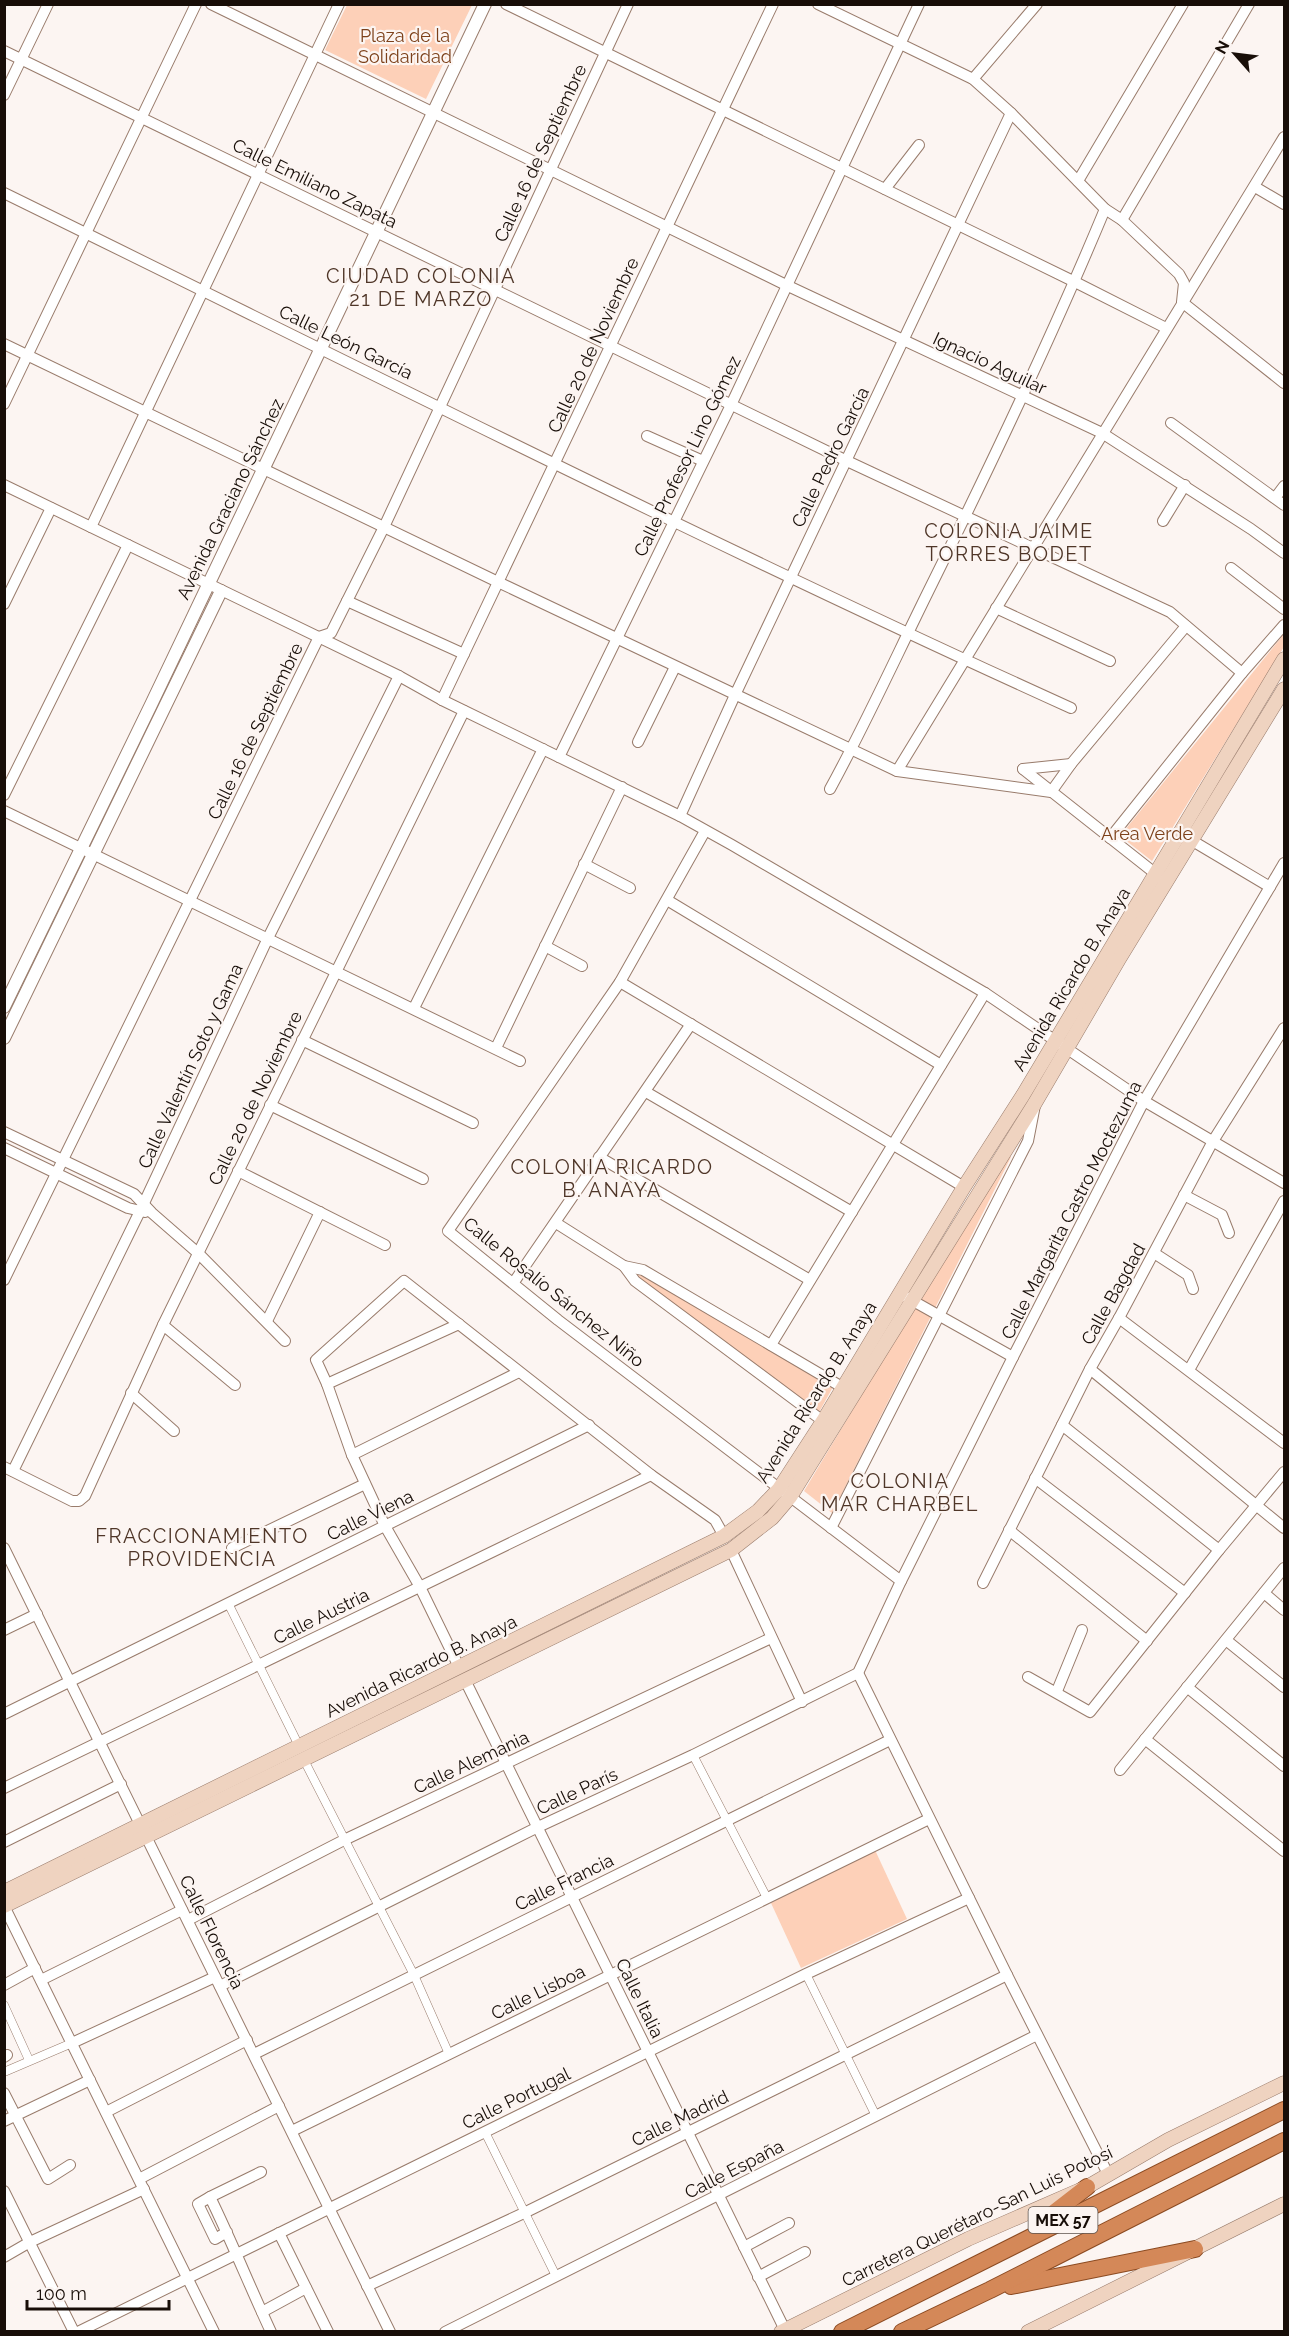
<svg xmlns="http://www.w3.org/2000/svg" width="1289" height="2336" viewBox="0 0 1289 2336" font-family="Raleway,sans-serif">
  <rect width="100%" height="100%" fill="#fcf5f2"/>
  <g fill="#fdd0b8">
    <path d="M347,5V4L472,5L426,99L325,50Z"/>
    <path d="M1284,634V647L1152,861L1120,836Z"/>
    <path d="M1006,1154L1011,1157L832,1513L804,1491Z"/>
    <path d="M637,1273L833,1387L818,1414L637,1278Z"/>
    <path d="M875,1850L907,1919L801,1968L771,1903Z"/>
  </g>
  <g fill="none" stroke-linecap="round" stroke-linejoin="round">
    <defs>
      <g id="pedestrian">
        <path d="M228,1603L299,1746"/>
        <path d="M693,1755L767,1898"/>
        <path d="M304,1760L414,1975L449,2054"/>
        <path d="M806,1974L876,2116"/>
        <path d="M4,2005L29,2060"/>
        <path d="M4,2072L72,2043"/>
        <path d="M485,2132L556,2276"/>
      </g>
      <g id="minor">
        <path d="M211,4L786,285L1102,433L1251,529L1284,553"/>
        <path d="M506,4L1075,282L1166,328"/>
        <path d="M818,4L973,79L1011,113L1105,209L1122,220L1179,274L1184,283L1182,302L1284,383"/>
        <path d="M4,51L847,461L1170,612L1242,673"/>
        <path d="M973,79L1037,4"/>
        <path d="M4,95L48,4"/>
        <path d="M1078,181L1183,4"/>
        <path d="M1255,187L1284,204"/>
        <path d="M885,189L919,145"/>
        <path d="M4,193C359,367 711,545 1071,708"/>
        <path d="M1122,220L1249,4"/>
        <path d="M4,344L498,582L897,771L1051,792L1071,764L1186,626"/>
        <path d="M4,404L196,4"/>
        <path d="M1171,423L1284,505"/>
        <path d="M647,436L703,461"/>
        <path d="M4,485L399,676L442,700L680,816L732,845L985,993L1144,1101L1284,1183"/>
        <path d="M1275,498L1284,486"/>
        <path d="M1163,521L1185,485"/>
        <path d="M91,527L339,4"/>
        <path d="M1231,568L1284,609"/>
        <path d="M347,601L464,654"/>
        <path d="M4,604L51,508"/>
        <path d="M996,608L1110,661"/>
        <path d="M442,700L773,4"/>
        <path d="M638,742L675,667"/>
        <path d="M559,757L731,405L919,4"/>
        <path d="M1023,769L1161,878"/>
        <path d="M1023,769L1071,764"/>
        <path d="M897,771L1284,137"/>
        <path d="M830,789C865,725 895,659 927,594C990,467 1051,339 1105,209"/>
        <path d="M4,795L128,545"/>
        <path d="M4,811L520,1061"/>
        <path d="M680,816L735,695L1011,113"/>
        <path d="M705,831L620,982L448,1231L558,1320L901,1581"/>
        <path d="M1110,838L1242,673L1284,625"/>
        <path d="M1191,840L1270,887"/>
        <path d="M584,864L630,888"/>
        <path d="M667,900L941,1065"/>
        <path d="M545,946L582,966"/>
        <path d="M620,982L964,1187"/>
        <path d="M414,1008L543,749"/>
        <path d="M302,1040L473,1123"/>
        <path d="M496,1048L622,787"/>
        <path d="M646,1092L852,1212"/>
        <path d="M270,1105L423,1179"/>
        <path d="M4,1132L134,1194L152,1213L199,1254L285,1341"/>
        <path d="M4,1148L128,1208L145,1212"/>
        <path d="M599,1157L810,1280"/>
        <path d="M238,1171L385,1245"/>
        <path d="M1184,1195L1222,1215L1229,1233"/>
        <path d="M556,1223L624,1266L643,1270L842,1387"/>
        <path d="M1154,1253L1188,1275L1193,1289"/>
        <path d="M624,1266L635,1281L823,1421"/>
        <path d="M4,1280L319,637L331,633L384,527L628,4"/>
        <path d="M514,1282L691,1024"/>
        <path d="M906,1297L1013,1357"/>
        <path d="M1119,1318L1284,1443"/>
        <path d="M267,1321L320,1212"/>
        <path d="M163,1325L235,1385"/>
        <path d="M771,1345L985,993"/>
        <path d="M1090,1369L1284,1528"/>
        <path d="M1189,1370L1284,1201"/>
        <path d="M327,1384L459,1324"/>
        <path d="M131,1393L174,1431"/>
        <path d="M1062,1425L1219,1550"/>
        <path d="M352,1455L519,1372"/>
        <path d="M4,1467L72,1501H79L85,1496L163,1325L464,711"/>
        <path d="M13,1471L144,1203L268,938L399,676"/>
        <path d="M1035,1478L1185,1593"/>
        <path d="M831,1528L1028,1141L1035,1105"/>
        <path d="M1009,1530L1147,1641"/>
        <path d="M4,1548L390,2332"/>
        <path d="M232,1548L365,1484"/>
        <path d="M731,1550L802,1702"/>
        <path d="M983,1583L1090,1369L1119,1318L1213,1141L1284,1028"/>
        <path d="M1264,1593L1284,1610"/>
        <path d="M4,1630L37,1614"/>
        <path d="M1226,1640L1284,1687"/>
        <path d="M459,1667L420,1587L385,1526L352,1455L327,1384L316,1360L404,1281L651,1475L715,1520L724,1536"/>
        <path d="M858,1673L1007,1975L1108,2174"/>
        <path d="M1028,1677L1090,1712L1219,1550L1284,1472"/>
        <path d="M465,1680L785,2330"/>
        <path d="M1187,1687L1284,1766"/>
        <path d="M1057,1691L1082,1630"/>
        <path d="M4,1714L589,1425"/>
        <path d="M1145,1739L1284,1851"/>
        <path d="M1120,1770L1284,1568"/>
        <path d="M4,1788L651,1475"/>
        <path d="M4,1842L121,1784"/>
        <path d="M4,1906L214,2332"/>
        <path d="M188,1920L344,1840L771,1638"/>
        <path d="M41,1980L182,1910"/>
        <path d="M4,1985L35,1968"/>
        <path d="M220,1986L538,1827L693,1755L858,1673L901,1581L1013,1357L1144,1101L1284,863"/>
        <path d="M72,2043L215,1977"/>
        <path d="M254,2054L890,1740"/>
        <path d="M4,2057L7,2055"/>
        <path d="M4,2093L48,2179L70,2165"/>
        <path d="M106,2112L247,2040"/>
        <path d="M4,2121L90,2080"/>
        <path d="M292,2131L929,1819"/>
        <path d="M139,2179L279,2106"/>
        <path d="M4,2191L74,2332"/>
        <path d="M210,2197L261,2172"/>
        <path d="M227,2232L215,2239L198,2204L210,2197C232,2242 250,2287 271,2332"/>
        <path d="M279,2233L328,2332"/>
        <path d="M744,2247L789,2223"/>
        <path d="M4,2257L30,2242L144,2189"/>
        <path d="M758,2277L805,2252"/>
        <path d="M367,2286L526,2212L1007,1975"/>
        <path d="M262,2312L306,2288"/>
        <path d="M78,2332L806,1974L969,1898"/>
        <path d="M445,2332L1037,2035"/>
      </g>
      <g id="tertiary">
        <path d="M4,1007C167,674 327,340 485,4"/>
        <path d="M4,1038L221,591"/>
      </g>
      <g id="secondary">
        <path d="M4,1892L724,1536L758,1511L779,1489L823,1421L964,1187L1023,1095L1284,659"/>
        <path d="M4,1906L731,1550L772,1518L790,1497L1035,1103L1119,959L1284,689"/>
        <path d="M781,2332L968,2239L1087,2187L1168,2140L1284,2083"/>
        <path d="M1028,2332L1284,2204"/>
      </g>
      <g id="trunk">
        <path d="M1038,2225L1087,2187"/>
        <path d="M1011,2286L1195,2249"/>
        <path d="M842,2332L1284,2110"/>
        <path d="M902,2332L990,2290L1284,2141"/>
      </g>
    </defs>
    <use href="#pedestrian" stroke="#997c6c" stroke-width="9"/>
    <use href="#minor" stroke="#997c6c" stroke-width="12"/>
    <use href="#tertiary" stroke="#997c6c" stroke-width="14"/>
    <use href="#secondary" stroke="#997c6c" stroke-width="15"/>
    <use href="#trunk" stroke="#8b4a21" stroke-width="18"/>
    <use href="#pedestrian" stroke="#fff" stroke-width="8"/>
    <use href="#minor" stroke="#fff" stroke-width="10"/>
    <use href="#tertiary" stroke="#fff" stroke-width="12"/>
    <use href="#secondary" stroke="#efd3c0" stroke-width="14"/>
    <use href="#trunk" stroke="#d48858" stroke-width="16"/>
  </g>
  <g text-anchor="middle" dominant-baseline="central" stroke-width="4.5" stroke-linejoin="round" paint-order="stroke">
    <rect fill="#fcf5f2" stroke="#5c534e" stroke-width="1.5" x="1028.5" y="2207" width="69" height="26" rx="4.5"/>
    <g font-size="16" font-weight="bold" fill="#180e08">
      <text x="1063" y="2220">MEX 57</text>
    </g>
    <g font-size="18" fill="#7d411a" stroke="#fcf5f2">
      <text x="405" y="35">Plaza de la<tspan x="405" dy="21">Solidaridad</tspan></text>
      <text x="1147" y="833">Area Verde</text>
    </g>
    <g font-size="18" fill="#180e08" stroke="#fcf5f2">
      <text transform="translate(540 153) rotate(-65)">Calle 16 de Septiembre</text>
      <text transform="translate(315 183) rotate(26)">Calle Emiliano Zapata</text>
      <text transform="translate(346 342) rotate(26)">Calle León García</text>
      <text transform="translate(593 345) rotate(-65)">Calle 20 de Noviembre</text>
      <text transform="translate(990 363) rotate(25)">Ignacio Aguilar</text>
      <text transform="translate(687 456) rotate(-64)">Calle Profesor Lino Gómez</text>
      <text transform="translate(830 457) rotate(-64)">Calle Pedro García</text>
      <text transform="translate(230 499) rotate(-64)">Avenida Graciano Sánchez</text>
      <text transform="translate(255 731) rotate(-64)">Calle 16 de Septiembre</text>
      <text transform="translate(1071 979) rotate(-59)">Avenida Ricardo B. Anaya</text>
      <text transform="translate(190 1066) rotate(-65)">Calle Valentín Soto y Gama</text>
      <text transform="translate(255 1098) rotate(-64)">Calle 20 de Noviembre</text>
      <text transform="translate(1071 1210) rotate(-63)">Calle Margarita Castro Moctezuma</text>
      <text transform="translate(554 1292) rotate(39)">Calle Rosalío Sánchez Niño</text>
      <text transform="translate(1113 1294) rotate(-61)">Calle Bagdad</text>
      <text transform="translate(816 1392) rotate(-58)">Avenida Ricardo B. Anaya</text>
      <text transform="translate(370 1515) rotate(-26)">Calle Viena</text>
      <text transform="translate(321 1616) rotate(-26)">Calle Austria</text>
      <text transform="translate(421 1666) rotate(-26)">Avenida Ricardo B. Anaya</text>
      <text transform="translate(471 1762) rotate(-25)">Calle Alemania</text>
      <text transform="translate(577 1791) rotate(-25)">Calle París</text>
      <text transform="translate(564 1882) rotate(-26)">Calle Francia</text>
      <text transform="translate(212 1932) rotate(64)">Calle Florencia</text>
      <text transform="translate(538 1992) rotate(-26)">Calle Lisboa</text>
      <text transform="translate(640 1998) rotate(64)">Calle Italia</text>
      <text transform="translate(516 2098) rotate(-26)">Calle Portugal</text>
      <text transform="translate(680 2118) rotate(-26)">Calle Madrid</text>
      <text transform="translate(734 2169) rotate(-27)">Calle España</text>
      <text transform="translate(977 2216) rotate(-26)">Carretera Querétaro-San Luis Potosí</text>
    </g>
    <g font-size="20" letter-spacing="1.5" fill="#4f3628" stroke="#fcf5f2">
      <text x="421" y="276">CIUDAD COLONIA<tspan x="421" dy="23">21 DE MARZO</tspan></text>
      <text x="1009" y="531">COLONIA JAIME<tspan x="1009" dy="23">TORRES BODET</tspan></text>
      <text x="612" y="1167">COLONIA RICARDO<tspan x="612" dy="23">B. ANAYA</tspan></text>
      <text x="900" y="1481">COLONIA<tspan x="900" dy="23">MAR CHARBEL</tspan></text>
      <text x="202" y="1536">FRACCIONAMIENTO<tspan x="202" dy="23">PROVIDENCIA</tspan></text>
    </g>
  </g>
  <rect width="1289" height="2336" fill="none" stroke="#180e08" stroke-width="12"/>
  <g transform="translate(1235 54) rotate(298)" stroke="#fcf5f2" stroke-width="4.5" paint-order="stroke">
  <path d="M0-4.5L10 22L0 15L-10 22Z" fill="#180e08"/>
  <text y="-9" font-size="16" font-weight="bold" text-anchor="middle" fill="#180e08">N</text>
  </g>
  <path d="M27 2300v9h142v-9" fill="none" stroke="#180e08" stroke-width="3"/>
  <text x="36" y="2300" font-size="18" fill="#180e08" stroke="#fcf5f2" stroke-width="4.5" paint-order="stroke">100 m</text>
</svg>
